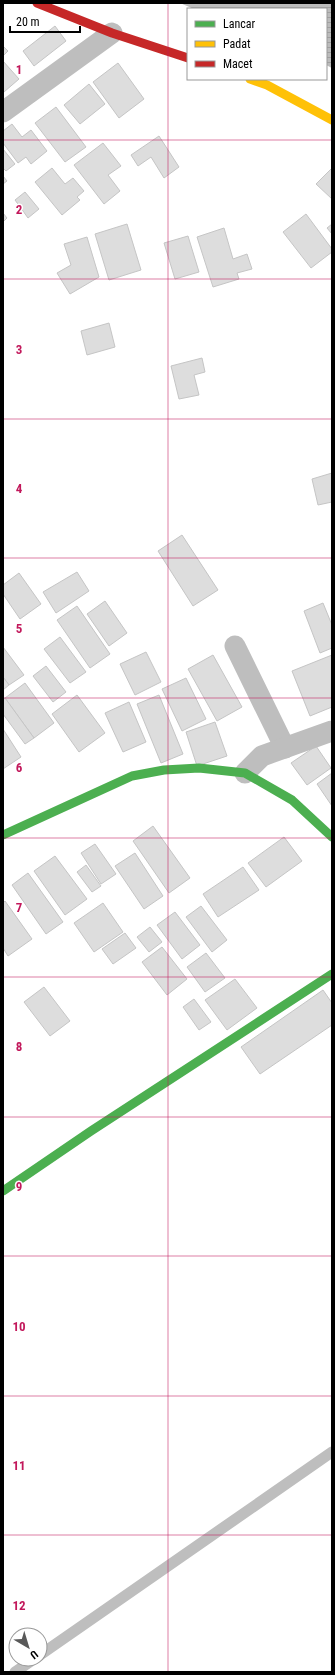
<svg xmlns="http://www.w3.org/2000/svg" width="335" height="1675" viewBox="0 0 335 1675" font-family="'Roboto Condensed',sans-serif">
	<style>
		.water { fill: url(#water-rules) }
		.building { fill: #ddd; stroke: #c5c5c5 }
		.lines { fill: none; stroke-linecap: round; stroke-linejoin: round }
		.lane { stroke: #bebebe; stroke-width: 11 }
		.street { stroke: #bebebe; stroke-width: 21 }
		.fast { stroke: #4caf50; stroke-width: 9 }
		.slow { stroke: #ffc107; stroke-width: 9 }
		.jam { stroke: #c62828; stroke-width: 9 }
		.grid { fill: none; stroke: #c2185b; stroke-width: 1; stroke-opacity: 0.55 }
		.grid-label { font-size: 13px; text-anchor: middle; font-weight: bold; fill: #c2185b; stroke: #fff; stroke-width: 3; stroke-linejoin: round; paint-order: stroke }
	</style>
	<defs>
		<pattern id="water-rules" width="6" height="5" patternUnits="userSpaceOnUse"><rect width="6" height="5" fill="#bcbcbc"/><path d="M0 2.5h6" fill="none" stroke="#a0a0a0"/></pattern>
	</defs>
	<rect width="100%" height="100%" fill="#fff"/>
	<polygon class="water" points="180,3 332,3 332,68 326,65 326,9 194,9"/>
	<g class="building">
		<polygon points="55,26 66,41 34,66 23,51"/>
		<polygon points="3,46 8,51 3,56"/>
		<polygon points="3,61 19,79 4,92 3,91"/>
		<polygon points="118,63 144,99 119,118 93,82"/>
		<polygon points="89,84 105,104 80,124 64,105"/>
		<polygon points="56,107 86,147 65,162 35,123"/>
		<polygon points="12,124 22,137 31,130 47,151 31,164 26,157 18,163 3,143 3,131"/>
		<polygon points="159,136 179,167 164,178 151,157 138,166 131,155"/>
		<polygon points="103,143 121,166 108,175 120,191 104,204 74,165"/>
		<polygon points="3,149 15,164 6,171 3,168"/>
		<polygon points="52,168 65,184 73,178 84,191 77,197 80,200 62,215 35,182"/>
		<polygon points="331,169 332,170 332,199 316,184"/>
		<polygon points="3,176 7,181 3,184"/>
		<polygon points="25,192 39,209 28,218 15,200"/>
		<polygon points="3,213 7,218 3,222"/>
		<polygon points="306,214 332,249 332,252 311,268 283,232"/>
		<polygon points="127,224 141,270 109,280 95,234"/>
		<polygon points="332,224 332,234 327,228"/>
		<polygon points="224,228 233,259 247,254 252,269 237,273 239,279 213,287 197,237"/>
		<polygon points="188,236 199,272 175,279 164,243"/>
		<polygon points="87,237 99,277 70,294 57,273 71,265 64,244"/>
		<polygon points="109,323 115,347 87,355 81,331"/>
		<polygon points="202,358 205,372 194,375 199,395 179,399 171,366"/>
		<polygon points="332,473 332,502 318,505 312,479"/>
		<polygon points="182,535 218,590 193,606 158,551"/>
		<polygon points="77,572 89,591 56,613 43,592"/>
		<polygon points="19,573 41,604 20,619 3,594 3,585"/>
		<polygon points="105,601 127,633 109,646 87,614"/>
		<polygon points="323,603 332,625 332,648 320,653 304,611"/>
		<polygon points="77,606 110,654 90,668 57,620"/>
		<polygon points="60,637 86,672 70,683 44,649"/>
		<polygon points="3,647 24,675 9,685 3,677"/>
		<polygon points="146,652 161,682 135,695 120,664"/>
		<polygon points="213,655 242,707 217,721 188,669"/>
		<polygon points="332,655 332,707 310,716 292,671"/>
		<polygon points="46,666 66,692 53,702 33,676"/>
		<polygon points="3,677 9,685 3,690"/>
		<polygon points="186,678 206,719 182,731 162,689"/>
		<polygon points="25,683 54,723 34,738 5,698"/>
		<polygon points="77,695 105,733 79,752 52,714"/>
		<polygon points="159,695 183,754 161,763 137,704"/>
		<polygon points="5,698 34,738 25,744 3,714 3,699"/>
		<polygon points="129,702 146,742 123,752 105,713"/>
		<polygon points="215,722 227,756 197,766 186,732"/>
		<polygon points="3,729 21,757 3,769"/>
		<polygon points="316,746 331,768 307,785 291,763"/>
		<polygon points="332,773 332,806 317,784"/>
		<polygon points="153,826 190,878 169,893 133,841"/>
		<polygon points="284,837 302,861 266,887 248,863"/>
		<polygon points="95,844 116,874 101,884 81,853"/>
		<polygon points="135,853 163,896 144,909 115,866"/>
		<polygon points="55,856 87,899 65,915 34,871"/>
		<polygon points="86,865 101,886 92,892 77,872"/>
		<polygon points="243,867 259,890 218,917 203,894"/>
		<polygon points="28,873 63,922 46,934 12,885"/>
		<polygon points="5,901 32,939 8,956 3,948 3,903"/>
		<polygon points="103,903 123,932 94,952 74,923"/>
		<polygon points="201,906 227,940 212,952 186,917"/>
		<polygon points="175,912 200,945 182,959 157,925"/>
		<polygon points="150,927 162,942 149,952 137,937"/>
		<polygon points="125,933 136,948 113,964 102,949"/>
		<polygon points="162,947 187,979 167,995 142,962"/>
		<polygon points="206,953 225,978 205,992 187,967"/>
		<polygon points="235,979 257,1008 227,1030 205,1000"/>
		<polygon points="44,987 70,1021 50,1036 24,1002"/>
		<polygon points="323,990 332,1003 332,1025 260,1074 241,1047"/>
		<polygon points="194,999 211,1022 199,1030 183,1007"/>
	</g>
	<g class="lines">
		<g class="lane">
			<polyline points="40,1655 332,1452"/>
			<polyline points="15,1672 34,1659"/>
		</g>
		<g class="street">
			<polyline points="3,112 112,33"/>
			<polyline points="235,646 285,748"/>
			<polyline points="245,773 262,756 332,731"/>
		</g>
		<g class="fast">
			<polyline points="3,835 132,776 164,770 199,768 245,773 292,800 332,837"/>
			<polyline points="3,1191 91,1131 332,974"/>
		</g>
		<polyline class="slow" points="250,79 267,85 332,120"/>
		<polyline class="jam" points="37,3 112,33 188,58"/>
	</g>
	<path class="grid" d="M168,3V1672M3,140H332M3,279H332M3,419H332M3,558H332M3,698H332M3,838H332M3,977H332M3,1117H332M3,1256H332M3,1396H332M3,1535H332"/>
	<g class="grid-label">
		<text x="19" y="74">1</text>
		<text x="19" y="214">2</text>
		<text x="19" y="354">3</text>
		<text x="19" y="493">4</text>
		<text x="19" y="633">5</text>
		<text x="19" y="772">6</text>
		<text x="19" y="912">7</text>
		<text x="19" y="1051">8</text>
		<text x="19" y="1191">9</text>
		<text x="19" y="1331">10</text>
		<text x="19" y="1470">11</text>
		<text x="19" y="1610">12</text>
	</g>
	<rect width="335" height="1675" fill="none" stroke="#000000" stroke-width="8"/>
	<rect x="187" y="8" width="140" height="72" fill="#ffffff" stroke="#999999"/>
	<rect x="195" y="21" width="20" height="6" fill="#4caf50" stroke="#999999"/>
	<text x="223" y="28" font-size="12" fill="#000000">Lancar</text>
	<rect x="195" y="41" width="20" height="6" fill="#ffc107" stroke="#999999"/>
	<text x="223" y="48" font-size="12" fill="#000000">Padat</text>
	<rect x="195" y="61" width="20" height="6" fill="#c62828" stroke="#999999"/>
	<text x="223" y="68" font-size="12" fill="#000000">Macet</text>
	<g transform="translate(28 1647) rotate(142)"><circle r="19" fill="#ffffff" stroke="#999999"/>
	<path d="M0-3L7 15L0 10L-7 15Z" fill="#595959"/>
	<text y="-6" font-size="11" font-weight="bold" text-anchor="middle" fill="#000000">U</text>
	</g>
	<path d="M10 26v6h70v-6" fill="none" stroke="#000000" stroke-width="2"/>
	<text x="16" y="26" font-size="12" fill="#000000" stroke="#ffffff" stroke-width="3" paint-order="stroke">20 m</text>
</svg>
